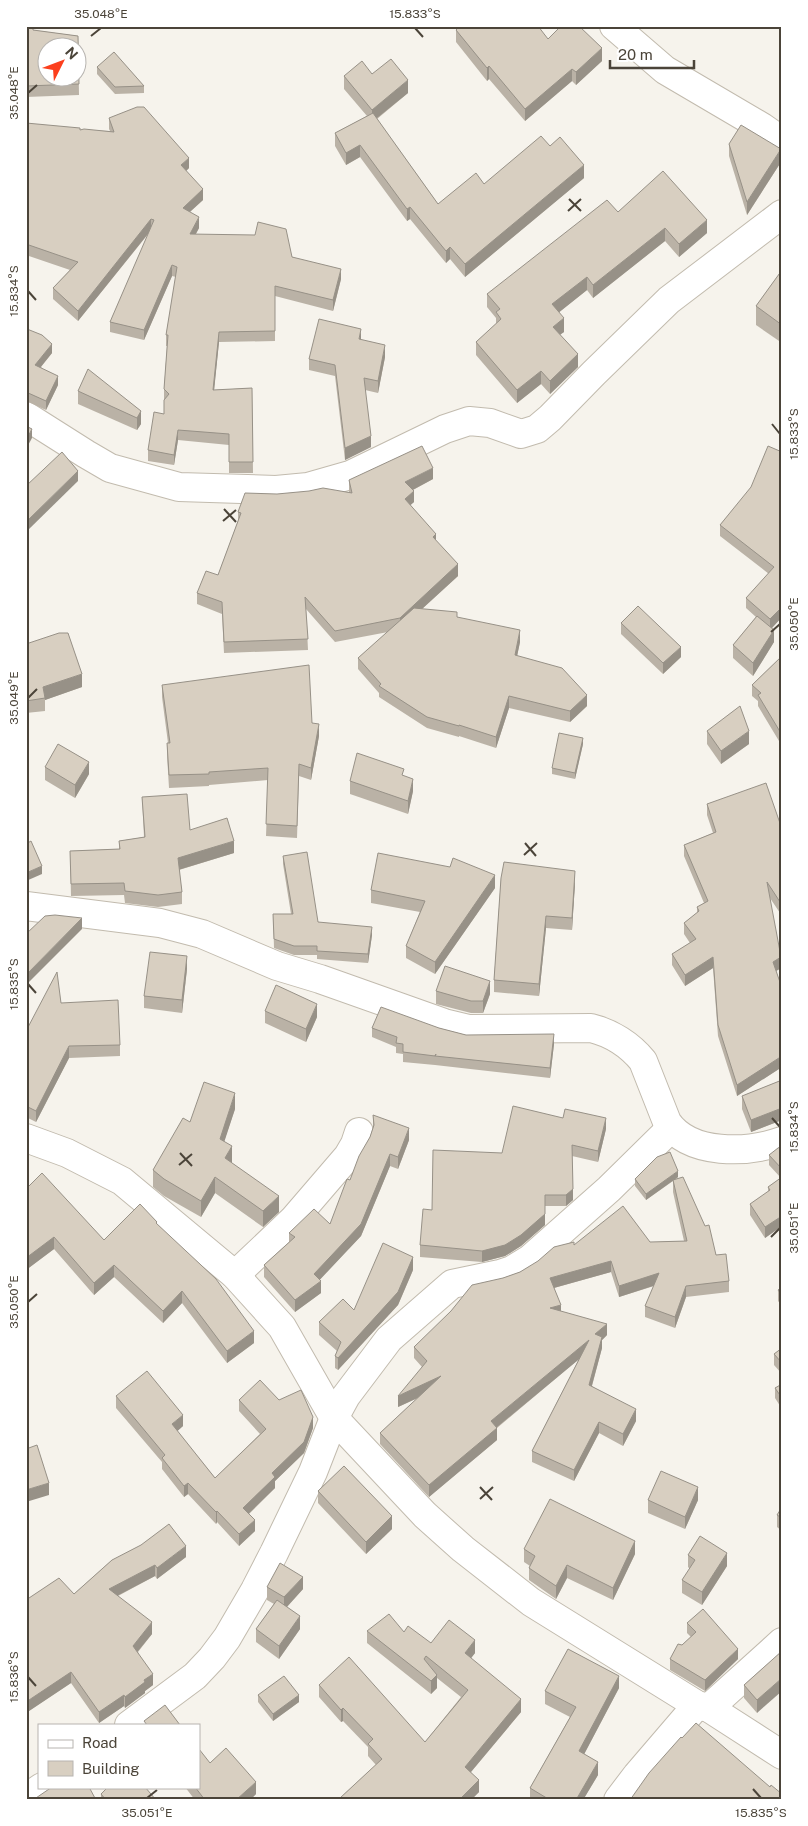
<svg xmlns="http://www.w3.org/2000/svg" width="808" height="1826" viewBox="0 0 808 1826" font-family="'Public Sans',sans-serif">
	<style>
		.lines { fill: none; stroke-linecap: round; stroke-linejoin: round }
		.minor-casing { stroke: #c2bbae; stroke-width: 30 }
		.minor { stroke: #fff; stroke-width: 28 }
		.wall { fill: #bab2a6 }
		.shaded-wall { fill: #979187 }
		.building { fill: #d8cfc1; stroke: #979187; fill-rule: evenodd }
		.ticks { fill: none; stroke: #4b4439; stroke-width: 2 }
		.neatline { fill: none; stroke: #4b4439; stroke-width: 2 }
		.ticks-label { font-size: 12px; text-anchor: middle; fill: #4b4439 }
	</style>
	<rect width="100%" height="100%" fill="#f6f3ec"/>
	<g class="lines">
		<g class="minor-casing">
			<g id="minor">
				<polyline points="614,26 665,70 762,127 782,141"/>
				<polyline points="26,416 86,454 110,468 179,487 276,490 308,487 350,475 445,429 469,421 490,423 521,434 537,429 550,418 594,373 669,300 782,214"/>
				<path d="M26,906L160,923L202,934L277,966L320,979L444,1023L469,1029L591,1028C611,1033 630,1045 643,1061L667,1122C690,1156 748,1153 782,1141"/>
				<polyline points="26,1138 67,1153 122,1181 235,1275 282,1327 334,1418 425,1515 463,1549 531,1602 697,1705 709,1708 782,1755"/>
				<polyline points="235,1275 293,1220 348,1156 355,1144 359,1132"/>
				<polyline points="709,1708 782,1642"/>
				<polyline points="129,1725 195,1676 212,1658 227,1638 255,1590 274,1553 313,1472 334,1418 346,1396 389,1339 452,1284 500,1274 512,1270 530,1259 609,1189 671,1128"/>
				<polyline points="26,1798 42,1787"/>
				<polyline points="618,1800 637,1775 697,1705"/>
			</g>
		</g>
		<use href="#minor" class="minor"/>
	</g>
	<g class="wall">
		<polygon points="26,26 33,30 78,36 79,95 26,97"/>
		<polygon points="456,30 548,39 602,61 576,85 572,81 525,121 489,79 487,81 456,42"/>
		<polygon points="97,67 144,86 144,93 115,94 97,74"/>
		<polygon points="344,76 408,93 377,119 438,204 484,184 550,146 584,178 465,277 450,259 446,263 410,219 407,221 360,157 346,165 335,146 335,133 367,116 344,89"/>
		<polygon points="109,118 189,168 186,171 203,200 190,212 199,228 196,234 292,257 341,279 333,311 275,296 275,341 219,342 214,390 252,388 253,473 229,473 229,445 178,440 174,465 148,461 148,450 164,414 164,389 167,346 166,346 166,335 176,277 172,276 144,340 110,332 110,322 149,233 78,321 53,299 53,288 70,270 26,255 26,123 80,130 110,131 109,129"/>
		<polygon points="729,144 781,162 747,215 729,156"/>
		<polygon points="618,212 707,233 679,257 665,241 593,298 587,290 559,312 564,332 560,334 578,367 550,394 541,384 517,403 476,355 476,342 496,324 496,318 487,307 487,294"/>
		<polygon points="782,270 782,343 756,325 756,306"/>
		<polygon points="26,330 52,353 41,367 58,385 46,410 26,401"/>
		<polygon points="361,340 385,357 378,393 365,390 371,447 345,460 335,376 309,370 309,359"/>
		<polygon points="78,391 141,411 141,424 137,430 78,404"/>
		<polygon points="782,452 782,617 772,628 774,642 753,676 733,658 733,645 756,617 746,608 746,598 769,574 720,536 720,525"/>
		<polygon points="433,479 413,490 414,502 410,505 436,541 458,576 422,609 457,617 520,642 517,656 587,706 570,722 509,708 496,748 459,736 459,737 427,728 379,697 379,693 358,669 358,658 388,632 335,642 306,609 308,650 224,653 222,614 197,604 197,593 218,575 238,521 238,512 277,494 349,492 349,480"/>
		<polygon points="621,623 681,657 663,674 621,634"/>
		<polygon points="26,644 82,687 45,700 45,711 26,713"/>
		<polygon points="782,656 782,746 758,706 758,701 752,696 752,685"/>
		<polygon points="162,685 312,723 319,736 311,780 299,776 297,838 266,836 268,780 209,785 209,786 169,788 167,755 167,743 168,743 162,697"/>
		<polygon points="707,731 749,744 721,764 707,744"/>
		<polygon points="583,744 575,779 552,774 552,768"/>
		<polygon points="45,767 89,774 75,798 45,780"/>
		<polygon points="350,781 413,791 408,814 350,794"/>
		<polygon points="142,797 190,830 234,853 179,870 182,892 182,904 158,907 125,903 124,895 71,896 70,851 119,849 119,841 144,837"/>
		<polygon points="707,804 782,829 782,916 770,898 781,968 776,971 782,988 782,1067 737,1096 718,1036 713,968 685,986 672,965 672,954 690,943 684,934 684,923 697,913 697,907 704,903 684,856 684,845 713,833 707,815"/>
		<polygon points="283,856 318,922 372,935 368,963 317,959 317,955 294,955 274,948 273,914 291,914 283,864"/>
		<polygon points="450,867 495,888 435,974 406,958 406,946 420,912 371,903 371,890"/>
		<polygon points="501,878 575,883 572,930 546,928 539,996 494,992 494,980"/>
		<polygon points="187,969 182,1013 144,1008 144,996"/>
		<polygon points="436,991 490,994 483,1013 471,1013 436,1004"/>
		<polygon points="61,1003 120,1045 120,1056 69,1058 36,1122 26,1117 26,1031"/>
		<polygon points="265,1011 317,1017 306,1042 265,1023"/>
		<polygon points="372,1028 439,1028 466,1035 554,1044 550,1078 435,1065 435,1064 435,1065 403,1062 403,1054 396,1053 396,1047 372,1037"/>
		<polygon points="782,1080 782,1120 751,1132 742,1109 742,1096"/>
		<polygon points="235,1109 224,1141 232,1162 232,1163 279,1212 263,1227 215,1193 201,1217 164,1196 153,1187 153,1170 190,1122"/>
		<polygon points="373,1115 409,1140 398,1169 390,1166 361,1236 320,1279 321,1293 295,1312 264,1277 264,1265 289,1242 289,1233 330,1224 370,1137 373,1127"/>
		<polygon points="606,1129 598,1162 572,1156 573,1200 566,1206 545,1206 545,1225 521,1246 505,1256 482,1262 420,1257 420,1245 432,1210"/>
		<polygon points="782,1146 782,1226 765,1238 750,1215 750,1204 768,1192 768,1187 781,1178 769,1165 769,1155"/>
		<polygon points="678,1177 675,1180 716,1255 729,1281 729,1292 686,1297 675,1328 645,1317 645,1306 654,1286 619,1297 611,1272 554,1288 561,1311 607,1335 602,1340 602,1348 592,1386 636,1421 623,1446 599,1433 574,1481 532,1462 532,1451 579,1359 497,1428 497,1440 429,1497 380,1444 380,1433 418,1398 398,1407 422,1367 414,1358 414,1347 503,1278 520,1272 574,1245 684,1241 673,1192 673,1181 646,1200 635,1186 635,1179"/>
		<polygon points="26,1189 104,1240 157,1224 254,1343 227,1363 182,1303 163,1323 114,1277 94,1295 54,1249 26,1270"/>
		<polygon points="413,1270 398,1305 338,1370 335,1368 335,1356 337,1351 319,1335 319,1322 354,1310"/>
		<polygon points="782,1287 782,1306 778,1301 778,1290"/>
		<polygon points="782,1348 782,1374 774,1365 774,1354"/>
		<polygon points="782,1384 782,1409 775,1398 775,1388"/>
		<polygon points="116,1396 183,1426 177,1431 215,1478 260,1434 239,1411 239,1400 279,1400 313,1428 304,1453 275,1481 275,1488 249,1514 255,1531 239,1546 217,1522 216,1524 188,1494 184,1497 162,1469 162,1462 116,1408"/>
		<polygon points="318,1491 392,1529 366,1554 318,1503"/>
		<polygon points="648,1500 698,1500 685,1529 648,1513"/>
		<polygon points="782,1507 782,1531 777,1527 777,1515"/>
		<polygon points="524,1549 635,1554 613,1600 567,1578 556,1599 529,1580 529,1568 530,1566 524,1562"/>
		<polygon points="688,1555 727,1566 702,1605 682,1593 682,1580 690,1569 688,1567"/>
		<polygon points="186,1557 157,1579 155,1576 118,1596 152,1634 138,1652 153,1685 145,1691 145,1693 125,1708 124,1706 99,1723 71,1683 26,1713 74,1594 112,1560"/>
		<polygon points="267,1587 303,1589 287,1607 300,1629 279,1659 256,1642 256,1629 274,1604 267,1600"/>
		<polygon points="687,1623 738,1659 705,1691 670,1670 670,1659 682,1645 691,1637 687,1633"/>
		<polygon points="367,1631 404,1632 431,1643 475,1653 471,1658 521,1712 471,1772 479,1792 471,1800 340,1800 340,1798 376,1765 368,1756 368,1747 343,1721 341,1722 319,1697 319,1685 425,1742 461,1697 437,1678 437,1688 431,1694 367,1643"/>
		<polygon points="782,1651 757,1713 744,1698 744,1685"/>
		<polygon points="619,1688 584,1754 598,1775 583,1800 530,1800 530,1788 570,1717 545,1704 545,1691"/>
		<polygon points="258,1695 299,1702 273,1721 258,1702"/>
		<polygon points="210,1763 256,1794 250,1800 195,1800 185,1787 199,1787"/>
		<polygon points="101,1794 156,1800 101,1800"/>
	</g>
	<g class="shaded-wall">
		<polygon points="602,48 602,61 576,85 576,72"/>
		<polygon points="489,66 489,79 487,81 487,68"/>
		<polygon points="572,69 572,81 525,121 525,109"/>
		<polygon points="408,80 408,93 372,122 372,110"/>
		<polygon points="360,145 360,157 346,165 346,153"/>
		<polygon points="781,149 781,162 747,215 747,202"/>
		<polygon points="189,158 189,168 181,176 181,165"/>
		<polygon points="584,165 584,178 465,277 465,264"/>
		<polygon points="203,189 203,200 183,218 183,208"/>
		<polygon points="410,207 410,219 407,221 407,209"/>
		<polygon points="199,217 199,228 190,244 190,234"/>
		<polygon points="151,219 151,230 78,321 78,311"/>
		<polygon points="707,220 707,233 679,257 679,244"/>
		<polygon points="665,228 665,241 593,298 593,285"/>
		<polygon points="450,247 450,259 446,263 446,251"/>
		<polygon points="172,265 172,276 144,340 144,330"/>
		<polygon points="341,269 341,279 333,311 333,300"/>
		<polygon points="587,277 587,290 552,318 552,304"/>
		<polygon points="564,318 564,332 553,340 553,327"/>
		<polygon points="361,329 361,341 359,339"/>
		<polygon points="219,332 219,342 213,401 213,390"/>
		<polygon points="52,344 52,353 35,374 35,365"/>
		<polygon points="385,345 385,357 378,393 378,381"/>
		<polygon points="578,354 578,367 550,394 550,381"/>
		<polygon points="541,371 541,384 517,403 517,390"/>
		<polygon points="58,376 58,385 46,410 46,401"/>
		<polygon points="141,411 141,424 137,430 137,418"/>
		<polygon points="32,429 32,438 26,449 26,440"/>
		<polygon points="178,430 178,440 174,465 174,455"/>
		<polygon points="371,436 371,447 345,460 345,448"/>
		<polygon points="433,468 433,479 405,494 405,482"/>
		<polygon points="78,471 78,481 26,532 26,522"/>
		<polygon points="414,491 414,502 405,510 405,499"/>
		<polygon points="436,534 436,545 433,537"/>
		<polygon points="458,564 458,576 400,629 400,618"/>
		<polygon points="782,607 782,617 770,630 770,619"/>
		<polygon points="520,630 520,642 515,666 515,655"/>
		<polygon points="774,630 774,642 753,676 753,663"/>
		<polygon points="681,647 681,657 663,674 663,663"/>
		<polygon points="82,674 82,687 45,700 43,687"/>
		<polygon points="587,695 587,706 570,722 570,711"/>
		<polygon points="509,696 509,708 496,748 496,737"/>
		<polygon points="319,724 319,736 311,780 311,768"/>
		<polygon points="749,731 749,744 721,764 721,751"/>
		<polygon points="583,738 583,744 575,779 575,773"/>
		<polygon points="89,762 89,774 75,798 75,785"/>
		<polygon points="413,779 413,791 408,814 408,801"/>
		<polygon points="234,841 234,853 178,870 178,858"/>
		<polygon points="42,866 42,874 26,881 26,873"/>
		<polygon points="575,871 575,883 572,930 572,918"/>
		<polygon points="495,875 495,888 435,974 435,962"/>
		<polygon points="546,916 546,928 539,996 539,984"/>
		<polygon points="82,918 82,929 26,985 26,975"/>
		<polygon points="372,927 372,935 368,963 368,954"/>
		<polygon points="187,956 187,969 182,1013 182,1000"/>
		<polygon points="713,957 713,968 685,986 685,975"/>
		<polygon points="781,957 781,968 773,973 773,962"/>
		<polygon points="490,981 490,994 483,1013 483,1001"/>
		<polygon points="317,1004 317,1017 306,1042 306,1029"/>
		<polygon points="554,1034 554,1044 550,1078 550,1068"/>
		<polygon points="69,1046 69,1058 36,1122 36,1111"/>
		<polygon points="782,1056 782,1067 737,1096 737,1085"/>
		<polygon points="235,1093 235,1109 220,1155 220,1139"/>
		<polygon points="782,1108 782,1120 751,1132 751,1120"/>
		<polygon points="606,1118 606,1129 598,1162 598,1151"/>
		<polygon points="409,1128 409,1140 398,1169 398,1157"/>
		<polygon points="232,1146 232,1162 225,1175 225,1158"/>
		<polygon points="390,1154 390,1166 361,1236 314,1286 314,1274"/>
		<polygon points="678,1171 678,1177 646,1200 646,1194"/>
		<polygon points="215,1177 215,1193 201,1217 201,1201"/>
		<polygon points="573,1189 573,1200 566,1206 566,1195"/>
		<polygon points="279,1196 279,1212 263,1227 263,1211"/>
		<polygon points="545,1214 545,1225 521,1246 505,1256 482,1262 482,1251"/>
		<polygon points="782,1216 782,1226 765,1238 765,1227"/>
		<polygon points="54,1237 54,1249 26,1270 26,1258"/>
		<polygon points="413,1257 413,1270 398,1305 338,1370 338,1358"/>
		<polygon points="611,1261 611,1272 550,1289 550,1278"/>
		<polygon points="114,1265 114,1277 94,1295 94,1283"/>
		<polygon points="659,1273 659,1284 619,1297 619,1286"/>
		<polygon points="321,1281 321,1293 295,1312 295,1300"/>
		<polygon points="686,1286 686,1297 675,1328 675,1317"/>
		<polygon points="182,1291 182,1303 163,1323 163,1311"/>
		<polygon points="561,1305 561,1316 550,1308"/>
		<polygon points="607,1324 607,1335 602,1340 602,1348 589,1396 589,1385 595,1334"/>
		<polygon points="254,1331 254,1343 227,1363 227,1351"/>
		<polygon points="589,1340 589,1351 491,1432 491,1421"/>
		<polygon points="441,1376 441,1387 398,1407 398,1396"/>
		<polygon points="636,1409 636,1421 623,1446 623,1434"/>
		<polygon points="183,1415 183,1426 172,1436 172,1424"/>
		<polygon points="313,1417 313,1428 304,1453 275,1481 275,1488 243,1519 243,1508 272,1473"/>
		<polygon points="599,1422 599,1433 574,1481 574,1470"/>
		<polygon points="497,1428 497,1440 429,1497 429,1485"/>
		<polygon points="49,1483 49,1495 26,1502 26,1490"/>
		<polygon points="188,1483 188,1494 184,1497 184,1486"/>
		<polygon points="698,1487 698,1500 685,1529 685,1517"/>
		<polygon points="217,1511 217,1522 216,1524 216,1512"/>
		<polygon points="392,1516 392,1529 366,1554 366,1542"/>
		<polygon points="255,1520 255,1531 239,1546 239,1534"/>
		<polygon points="635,1541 635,1554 613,1600 613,1588"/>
		<polygon points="186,1546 186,1557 157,1579 157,1568"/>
		<polygon points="727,1553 727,1566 702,1605 702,1592"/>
		<polygon points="155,1565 155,1576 109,1600 109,1589"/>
		<polygon points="567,1565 567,1578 556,1599 556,1586"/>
		<polygon points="303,1577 303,1589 284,1610 284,1597"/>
		<polygon points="300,1616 300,1629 279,1659 279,1646"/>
		<polygon points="152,1622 152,1634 133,1657 133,1646"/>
		<polygon points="475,1640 475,1653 465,1666 465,1653"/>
		<polygon points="738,1649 738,1659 705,1691 705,1680"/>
		<polygon points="71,1672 71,1683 26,1713 26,1702"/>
		<polygon points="153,1674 153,1685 145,1691 145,1693 125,1708 125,1697 144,1680"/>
		<polygon points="437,1675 437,1688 431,1694 431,1681"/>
		<polygon points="619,1676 619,1688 579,1764 579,1751"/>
		<polygon points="782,1678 782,1691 757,1713 757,1700"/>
		<polygon points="124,1695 124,1706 99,1723 99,1712"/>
		<polygon points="299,1695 299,1702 273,1721 273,1714"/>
		<polygon points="521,1699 521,1712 465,1779 465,1767"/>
		<polygon points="343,1708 343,1721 341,1722 341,1710"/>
		<polygon points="598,1762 598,1775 583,1800 576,1800"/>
		<polygon points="479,1780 479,1792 471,1800 459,1800"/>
		<polygon points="256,1782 256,1794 250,1800 236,1800"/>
	</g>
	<g class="building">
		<path d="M26,26H33V30L78,36L79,84L26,86ZM48,48H78V78H48Z"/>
		<polygon points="460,26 538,26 548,39 561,26 579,26 602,48 576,72 572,69 525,109 489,66 487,68 456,30"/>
		<polygon points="114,52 144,86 115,87 97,67"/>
		<polygon points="391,59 408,80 372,110 344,76 362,61 372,74"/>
		<polygon points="137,107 144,107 189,158 181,165 203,189 183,208 199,217 190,234 255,235 258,222 286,229 292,257 341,269 333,300 275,286 275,331 219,332 213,390 252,388 253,462 229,462 229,434 178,430 174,455 148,450 154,412 164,414 164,400 169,394 164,389 168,335 166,335 177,267 172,265 144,330 110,322 154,220 151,219 78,311 53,288 78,262 26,244 26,123 80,128 80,130 84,129 114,132 109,118"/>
		<polygon points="373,113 438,204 476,173 484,184 541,136 550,146 560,137 584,165 465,264 450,247 446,251 410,207 407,209 360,145 346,153 335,133"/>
		<polygon points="741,125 781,149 747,202 729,144"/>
		<polygon points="663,171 707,220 679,244 665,228 593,285 587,277 552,304 564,318 553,327 578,354 550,381 541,371 517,390 476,342 501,319 496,312 500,309 487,294 607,200 618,212"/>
		<polygon points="782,270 782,325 756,306"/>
		<polygon points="319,319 361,329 359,339 385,345 378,381 364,378 371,436 345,448 335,365 309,359"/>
		<polygon points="27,329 42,335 52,344 35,365 58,376 46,401 26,392 26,330"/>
		<polygon points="88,369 141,411 137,418 78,391"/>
		<polygon points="26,426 32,429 26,440"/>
		<polygon points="422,446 433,468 405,482 414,491 405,499 436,534 433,537 458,564 400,618 335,631 305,597 308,639 224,642 222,602 197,593 206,571 218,575 241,513 238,512 245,493 277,494 309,491 323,488 352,493 349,480"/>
		<polygon points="768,446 782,452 782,607 770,619 746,598 774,567 720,525 751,487"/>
		<polygon points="62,452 78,471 26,522 26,486"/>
		<polygon points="638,606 681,647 663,663 621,623"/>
		<polygon points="414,608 457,612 457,617 520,630 515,655 562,668 587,695 570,711 509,696 496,737 459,725 459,726 427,717 379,686 381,684 358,658"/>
		<polygon points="757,616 774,630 753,663 733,645"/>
		<polygon points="59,633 68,633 82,674 43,687 45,698 26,701 26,644"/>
		<polygon points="782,656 782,735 758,695 761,693 752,685"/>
		<polygon points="309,665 312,723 319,724 311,768 299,764 297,826 266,824 268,768 209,772 209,774 169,775 167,743 170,743 162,685"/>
		<polygon points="740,706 749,731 721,751 707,731"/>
		<polygon points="559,733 583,738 575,773 552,768"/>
		<polygon points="58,744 89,762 75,785 45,767"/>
		<polygon points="357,753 404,769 402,775 413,779 408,801 350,781"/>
		<polygon points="766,783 782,829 782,905 767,882 781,957 773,962 782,988 782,1056 737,1085 718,1025 713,957 685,975 672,954 696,939 684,923 699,911 697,907 708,901 684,845 716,832 707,804"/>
		<polygon points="187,794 190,830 227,818 234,841 178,858 182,892 158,895 125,891 124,883 71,884 70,851 120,849 119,841 145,837 142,797"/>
		<polygon points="31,841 42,866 26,873 26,844"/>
		<polygon points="307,852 318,922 372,927 368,954 317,951 317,946 294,946 274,939 273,914 293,914 283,856"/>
		<polygon points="378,853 450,867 453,858 495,875 435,962 406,946 425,901 371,890"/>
		<polygon points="504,862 575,871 572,918 546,916 539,984 494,980 501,878"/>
		<polygon points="55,915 82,918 26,975 26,934 45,916"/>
		<polygon points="150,952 187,956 182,1000 144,996"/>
		<polygon points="445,966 490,981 483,1001 471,1001 436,991"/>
		<polygon points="57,972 61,1003 118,1000 120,1045 69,1046 36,1111 26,1106 26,1031"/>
		<polygon points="276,985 317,1004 306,1029 265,1011"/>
		<polygon points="381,1007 439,1028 466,1035 554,1034 550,1068 435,1056 436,1054 435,1056 403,1052 403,1044 396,1043 397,1037 372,1028"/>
		<polygon points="782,1080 782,1108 751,1120 742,1096"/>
		<polygon points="204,1082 235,1093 220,1139 232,1146 225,1158 279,1196 263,1211 215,1177 201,1201 164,1179 153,1170 183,1118 190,1122"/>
		<polygon points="513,1106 563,1118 565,1109 606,1118 598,1151 572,1145 573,1189 566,1195 545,1195 545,1214 521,1235 505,1245 482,1251 420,1245 423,1209 432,1210 433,1150 502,1153"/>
		<polygon points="373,1115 409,1128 398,1157 390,1154 361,1224 314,1274 321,1281 295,1300 264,1265 295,1237 289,1233 314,1209 330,1224 347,1179 350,1180 359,1156 370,1137 374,1125"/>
		<polygon points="782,1146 782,1169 769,1155 778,1148"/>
		<polygon points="670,1152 678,1171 646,1194 635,1179 657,1157"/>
		<polygon points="42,1173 104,1240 140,1204 157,1222 156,1223 216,1279 254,1331 227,1351 182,1291 163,1311 114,1265 94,1283 54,1237 26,1258 26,1189"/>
		<polygon points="683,1177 705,1226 709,1225 716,1255 726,1254 729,1281 686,1286 675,1317 645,1306 659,1273 619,1286 611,1261 550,1278 561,1305 550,1308 607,1324 595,1334 602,1337 589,1385 636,1409 623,1434 599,1422 574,1470 532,1451 589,1340 491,1421 497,1428 429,1485 380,1433 441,1376 398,1396 427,1361 414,1347 451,1311 472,1285 503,1278 520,1272 538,1261 554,1247 574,1242 574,1245 623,1206 650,1242 687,1241 673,1180"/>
		<polygon points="782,1177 782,1216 765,1227 750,1204 770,1190 768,1187"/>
		<polygon points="383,1243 413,1257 398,1292 338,1358 335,1356 341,1342 319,1322 343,1299 354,1310"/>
		<polygon points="782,1287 782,1295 778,1290"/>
		<polygon points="782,1348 782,1363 774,1354"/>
		<polygon points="147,1371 183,1415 172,1424 215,1478 266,1429 239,1400 260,1380 279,1400 301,1390 313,1417 304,1442 272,1473 275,1477 243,1508 255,1520 239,1534 217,1511 216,1512 188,1483 184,1486 162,1458 165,1455 116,1396"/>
		<polygon points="782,1384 782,1398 775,1388"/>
		<polygon points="37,1445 49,1483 26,1490 26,1449"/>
		<polygon points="344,1466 392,1516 366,1542 318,1491"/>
		<polygon points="661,1471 698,1487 685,1517 648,1500"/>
		<polygon points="550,1499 635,1541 613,1588 567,1565 556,1586 529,1568 535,1556 524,1549"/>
		<polygon points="782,1507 782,1518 777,1515"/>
		<polygon points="169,1524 186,1546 157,1568 155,1565 109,1589 152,1622 133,1646 153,1674 144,1680 145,1682 125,1697 124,1695 99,1712 71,1672 26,1702 26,1600 59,1578 74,1594 112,1560 141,1545"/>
		<polygon points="700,1536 727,1553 702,1592 682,1580 695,1560 688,1555"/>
		<polygon points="280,1563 303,1577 284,1597 267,1587"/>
		<polygon points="277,1600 300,1616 279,1646 256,1629"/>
		<polygon points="703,1609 738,1649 705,1680 670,1659 678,1644 682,1645 696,1632 687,1623"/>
		<polygon points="389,1614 404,1632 408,1626 431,1643 449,1620 475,1640 465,1653 521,1699 465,1767 479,1780 459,1800 342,1800 340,1798 382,1759 368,1744 373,1739 343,1708 341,1710 319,1685 349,1657 425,1742 468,1690 426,1656 424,1659 437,1675 431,1681 367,1631"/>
		<polygon points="568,1649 619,1676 579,1751 598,1762 576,1800 550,1800 530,1788 576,1707 545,1691"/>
		<polygon points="782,1651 782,1678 757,1700 744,1685"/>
		<polygon points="284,1676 299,1695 273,1714 258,1695"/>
		<polygon points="165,1705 180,1725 147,1725 144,1721"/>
		<polygon points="696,1723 770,1787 771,1785 782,1794 782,1800 630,1800 649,1773 681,1737 682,1738"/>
		<polygon points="226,1748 256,1782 236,1800 205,1800 195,1787 199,1787 199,1749 210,1763"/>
		<polygon points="52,1787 89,1787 96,1800 33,1800"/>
		<polygon points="108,1787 145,1787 156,1800 106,1800 101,1794"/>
	</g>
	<path class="ticks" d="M415,28L423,37M91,36L101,28M28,93L37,85M569,199L581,211M568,211L581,199M28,291L36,300M772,424L780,434M224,509L236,522M223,521L236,510M771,632L780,624M28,698L37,689M525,843L536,856M524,855L537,843M28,984L36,993M772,1118L780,1127M180,1153L192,1166M179,1165L192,1154M771,1237L780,1228M28,1302L37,1294M480,1487L492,1500M480,1499L493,1487M28,1677L36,1686M753,1789L761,1798M147,1798L157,1790"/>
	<rect width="808" height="1826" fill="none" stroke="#ffffff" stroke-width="55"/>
	<rect x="38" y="1724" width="162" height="65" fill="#ffffff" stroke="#b7b4b0"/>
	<rect x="48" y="1740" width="25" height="8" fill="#ffffff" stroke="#b7b4b0"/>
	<text x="82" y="1748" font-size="15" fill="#4b4439">Road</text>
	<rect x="48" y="1761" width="25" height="15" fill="#d8cfc1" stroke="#b7b4b0"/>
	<text x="82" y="1774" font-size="15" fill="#4b4439">Building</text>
	<g transform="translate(62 62) rotate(48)"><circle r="24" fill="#ffffff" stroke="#b7b4b0"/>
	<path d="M0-4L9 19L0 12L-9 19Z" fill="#fc3f1d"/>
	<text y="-8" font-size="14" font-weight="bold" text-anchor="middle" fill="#4b4439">N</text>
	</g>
	<path d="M610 60v8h84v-8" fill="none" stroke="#4b4439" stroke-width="2.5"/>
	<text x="618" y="60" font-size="15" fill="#4b4439" stroke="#ffffff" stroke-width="4" paint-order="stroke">20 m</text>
	<rect x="28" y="28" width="752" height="1770" class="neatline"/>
	<g class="ticks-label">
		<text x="101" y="18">35.048°E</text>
		<text x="415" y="18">15.833°S</text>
		<text transform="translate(14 93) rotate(-90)" y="4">35.048°E</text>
		<text transform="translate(14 291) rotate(-90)" y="4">15.834°S</text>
		<text transform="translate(794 434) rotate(-90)" y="4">15.833°S</text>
		<text transform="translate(794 624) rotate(-90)" y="4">35.050°E</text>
		<text transform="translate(14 698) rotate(-90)" y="4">35.049°E</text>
		<text transform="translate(14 984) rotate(-90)" y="4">15.835°S</text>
		<text transform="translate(794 1127) rotate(-90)" y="4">15.834°S</text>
		<text transform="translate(794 1228) rotate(-90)" y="4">35.051°E</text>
		<text transform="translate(14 1302) rotate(-90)" y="4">35.050°E</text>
		<text transform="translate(14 1677) rotate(-90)" y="4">15.836°S</text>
		<text x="147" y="1817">35.051°E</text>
		<text x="761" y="1817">15.835°S</text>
	</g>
</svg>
